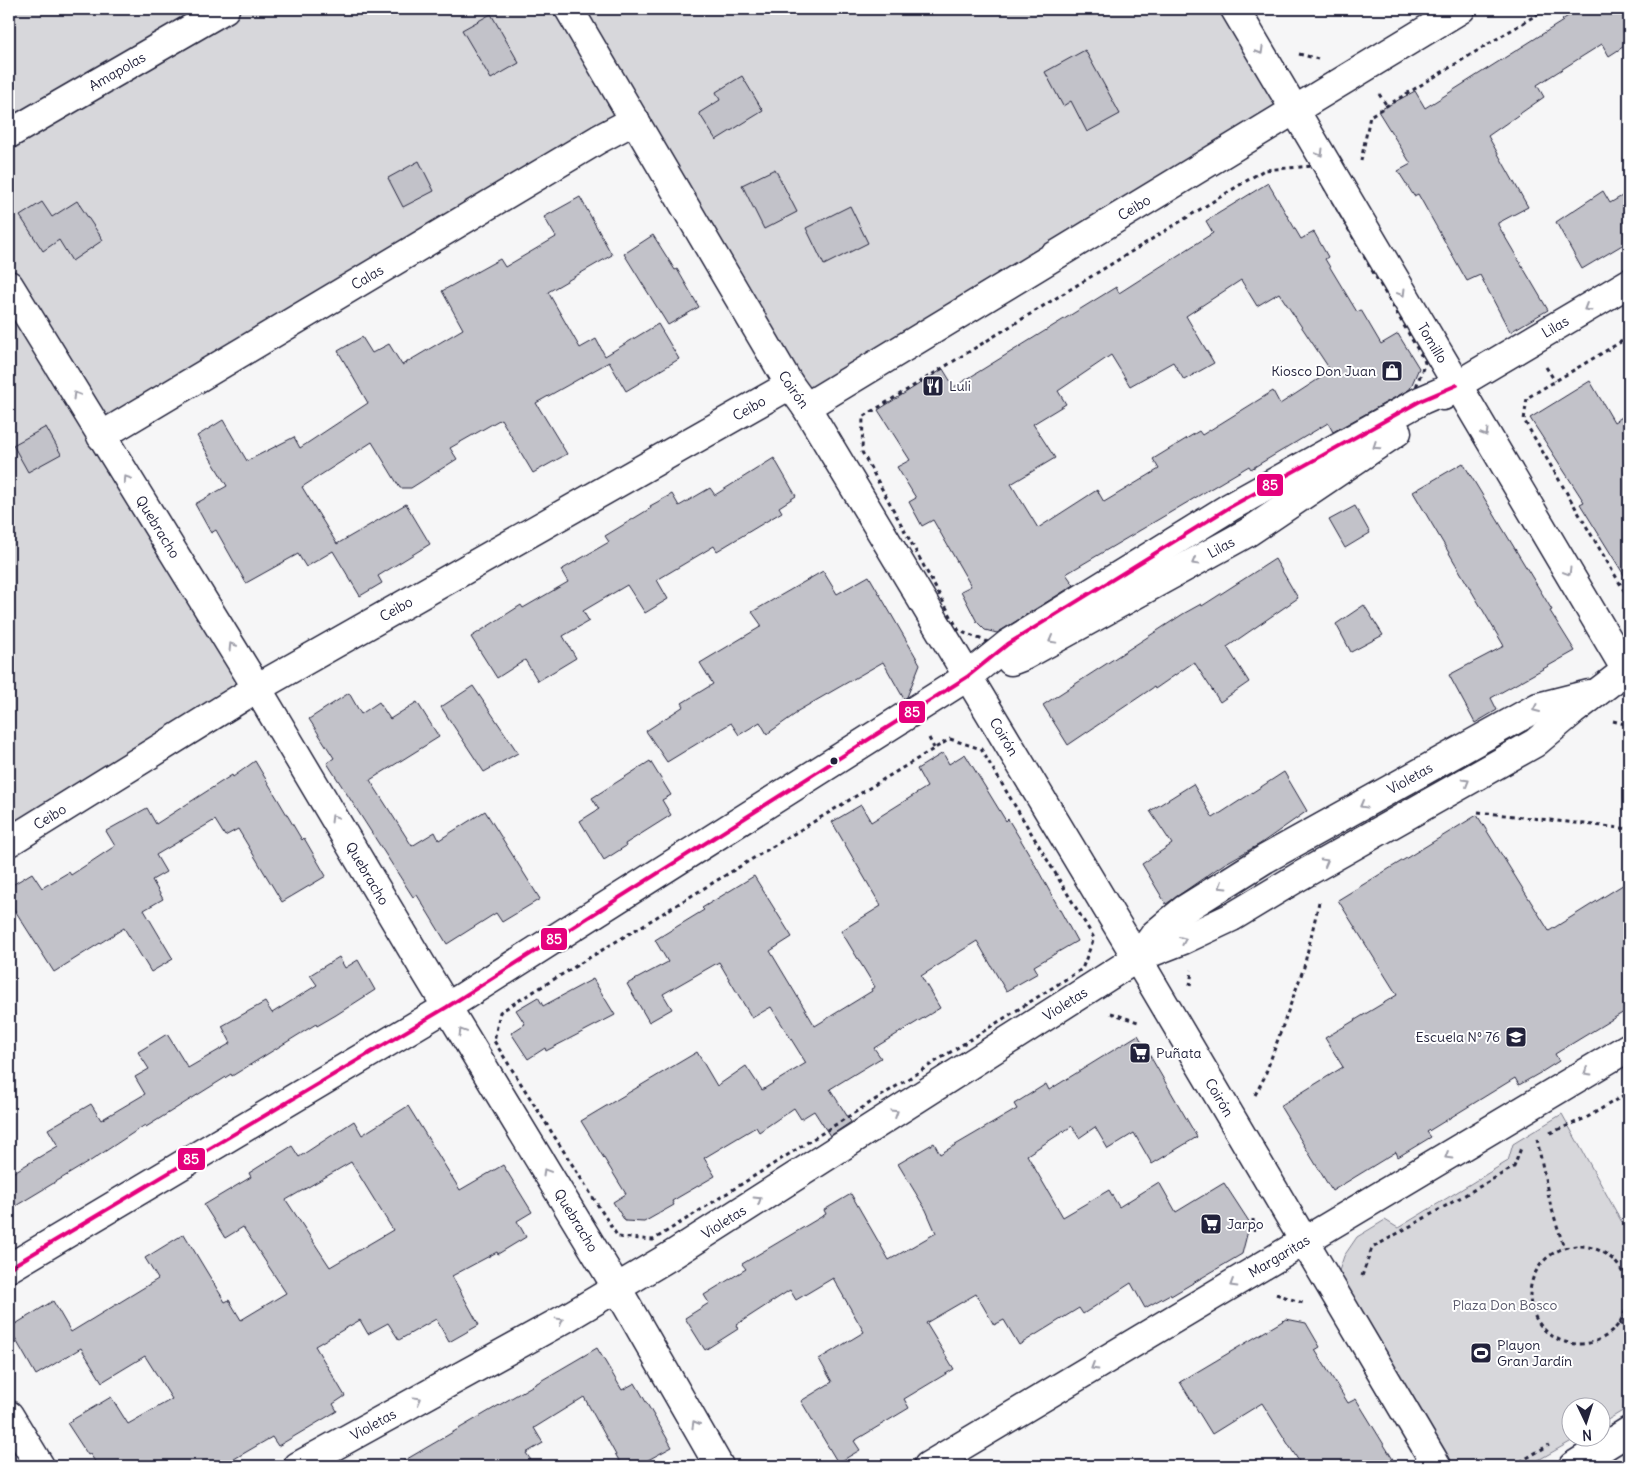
<svg xmlns="http://www.w3.org/2000/svg" width="1638" height="1475" viewBox="0 0 1638 1475" font-family="Delius,sans-serif">
	<style>
		.green { fill: #d7d7db; stroke: #7c7c8b }
		.building { fill: #c2c2c9; stroke: #22223b; fill-rule: evenodd }
		.lines { fill: none; stroke-linecap: round; stroke-linejoin: round }
		.minor-casing { stroke: #22223b; stroke-width: 31 }
		.path { stroke: #22223b; stroke-width: 3; stroke-dasharray: 4 4; stroke-linecap: butt }
		.minor { stroke: #fff; stroke-width: 28 }
		.bus-1-casing { stroke: #fff; stroke-width: 8 }
		.bus-1 { stroke: #e5007d; stroke-width: 4 }
		.oneway { stroke: #9c9ca7 }
		.bus-dot { fill: #22223b; stroke: #fff; stroke-width: 2 }
		.labels { text-anchor: middle; dominant-baseline: central; stroke-width: 4; stroke-linejoin: round; paint-order: stroke }
		.street-label { font-size: 14px; fill: #22223b; stroke: #fff }
		.poi-label { font-size: 14px; fill: #22223b; stroke: #fff; text-anchor: start }
		.park-label { font-size: 14px; fill: #58586b; stroke: #fff }
		.line-badge { stroke: #fff; stroke-width: 2 }
		.badge-label { font-size: 14px; text-anchor: middle; font-weight: bold; fill: #fff }
	</style>
	<rect width="100%" height="100%" fill="#f6f6f7"/>
	<filter id="ink" filterUnits="userSpaceOnUse"><feTurbulence type="fractalNoise" baseFrequency=".02" numOctaves="2"/><feDisplacementMap in="SourceGraphic" scale="10" xChannelSelector="R" yChannelSelector="G"/><feConvolveMatrix kernelMatrix="1 2 1 2 8 2 1 2 1" color-interpolation-filters="sRGB"/></filter>
	<g filter="url(#ink)">
		<g class="green">
			<polygon points="9,9 1235,9 1295,111 806,407 634,120 101,436 257,688 9,842"/>
			<polygon points="1562,1114 1629,1235 1629,1407 1601,1424 1600,1408 1570,1408 1570,1438 1577,1438 1528,1466 1454,1466 1346,1294 1339,1271 1344,1256 1357,1237 1385,1220 1398,1228 1508,1161 1513,1144"/>
		</g>
		<g class="building">
			<polygon points="1579,9 1629,9 1629,43 1609,56 1602,44 1537,85 1544,97 1488,136 1528,207 1498,223 1498,225 1548,310 1510,332 1480,275 1467,281 1418,194 1414,196 1398,171 1411,164 1378,111 1415,91 1425,108 1563,21 1562,20"/>
			<polygon points="491,14 519,63 491,79 462,30"/>
			<polygon points="1085,50 1120,114 1087,132 1071,101 1063,106 1045,72"/>
			<polygon points="742,76 763,111 716,140 699,113 720,100 716,92"/>
			<polygon points="419,161 434,191 403,207 388,178"/>
			<polygon points="775,169 797,212 764,229 742,185"/>
			<path d="M1268,183L1301,239L1314,232L1328,257L1325,259L1357,312L1361,310L1381,344L1398,334L1419,368L1410,389L1333,432L1328,423L1251,469L1249,466L1066,574L1074,585L997,633L985,630L977,622L961,591L971,586L933,520L922,526L909,502L916,498L897,467L910,460L878,410L943,369L954,387L1116,287L1119,293L1213,233L1206,221ZM1241,280L1257,306L1279,293L1331,371L1280,404L1273,391L1202,435L1199,431L1153,459L1159,469L1104,502L1097,490L1038,528L1011,484L1055,458L1033,424L1066,404L1058,391L1111,355L1130,386L1173,362L1184,380L1214,363L1186,316Z"/>
			<polygon points="1603,191 1610,203 1629,192 1629,241 1582,269 1556,222"/>
			<polygon points="580,197 612,255 548,292 580,348 596,339 605,356 658,324 679,359 626,391 609,362 536,403 567,454 533,473 501,419 450,448 457,459 411,488 400,488 372,442 302,487 337,544 406,504 430,544 378,576 382,583 360,596 333,551 306,567 298,554 246,583 216,530 211,533 195,504 227,486 197,436 223,420 247,461 294,437 300,448 368,403 338,351 362,337 372,353 389,344 402,365 463,329 442,291 500,259 505,267 556,237 544,217"/>
			<polygon points="77,201 103,240 72,261 59,240 43,251 20,216 42,202 52,217"/>
			<polygon points="850,206 868,243 824,265 806,228"/>
			<polygon points="653,235 675,270 677,269 699,307 668,325 624,254"/>
			<polygon points="1590,381 1614,422 1629,413 1629,583 1580,504 1584,502 1530,418"/>
			<polygon points="46,427 61,454 28,472 13,445"/>
			<polygon points="774,458 796,496 779,507 782,512 717,551 714,546 657,580 668,599 645,613 627,585 583,611 589,621 563,636 576,658 538,681 525,660 497,678 471,637 521,605 523,608 568,582 561,570 609,542 605,536 651,508 650,506 672,494 679,506 710,488 715,495"/>
			<polygon points="1463,463 1552,610 1550,611 1575,651 1491,698 1497,710 1475,723 1449,675 1504,646 1413,492"/>
			<polygon points="1355,506 1370,533 1345,548 1329,520"/>
			<polygon points="1275,559 1298,598 1227,647 1249,682 1220,702 1194,662 1155,689 1154,687 1068,745 1043,705 1183,614 1201,604 1202,606"/>
			<polygon points="823,571 837,594 869,576 920,664 907,697 904,699 883,662 796,712 797,713 767,734 760,722 739,735 731,723 667,762 646,731 684,706 682,703 713,684 700,663 762,626 752,612"/>
			<polygon points="1364,605 1383,635 1351,652 1336,624"/>
			<polygon points="473,686 518,753 484,772 441,707"/>
			<polygon points="349,693 361,714 379,702 390,719 417,702 439,737 370,780 412,846 435,832 439,840 485,811 540,899 502,922 496,913 447,944 417,895 413,897 327,763 334,758 309,719"/>
			<polygon points="943,753 949,764 965,754 1006,821 1008,819 1028,852 1077,941 1034,966 1038,973 1006,991 977,941 921,976 940,1008 874,1048 881,1058 830,1089 851,1122 830,1136 814,1111 801,1119 794,1108 759,1132 756,1127 704,1158 715,1176 672,1201 674,1205 644,1222 625,1221 613,1202 626,1194 581,1121 697,1052 717,1086 746,1066 762,1090 806,1063 771,1007 752,1018 719,962 663,994 672,1009 649,1022 627,984 668,962 655,940 704,910 702,908 754,876 792,937 770,951 815,1026 872,991 871,989 875,987 841,931 881,906 832,822 861,805 871,822 927,787 917,769"/>
			<polygon points="255,761 302,840 304,838 326,876 282,902 238,829 225,836 215,820 156,855 166,872 152,880 163,899 144,910 173,959 151,972 124,928 54,972 9,901 9,887 32,873 42,888 69,872 71,875 115,846 106,831 147,808 156,824 232,775 233,777"/>
			<polygon points="650,761 671,795 662,800 671,815 625,844 626,846 604,860 580,821 599,809 592,798"/>
			<polygon points="1284,772 1307,811 1260,844 1224,864 1166,904 1142,864 1172,844 1150,811 1193,784 1213,818"/>
			<polygon points="1477,815 1549,931 1629,881 1629,1009 1555,1054 1559,1061 1540,1073 1519,1085 1515,1078 1427,1132 1431,1137 1398,1157 1396,1152 1332,1191 1280,1106 1343,1067 1325,1038 1397,995 1338,900"/>
			<polygon points="339,957 345,968 358,960 375,990 336,1015 317,1026 316,1024 232,1076 231,1074 146,1127 145,1125 92,1160 9,1210 9,1175 58,1146 48,1129 91,1104 101,1120 145,1094 135,1077 149,1069 138,1052 167,1034 188,1068 231,1043 222,1026 265,1002 272,1013 317,985 310,975"/>
			<polygon points="593,979 615,1015 546,1051 545,1048 528,1059 511,1033 525,1024 516,1010 538,997 543,1006"/>
			<polygon points="1138,1035 1197,1137 1152,1164 1134,1133 1108,1149 1095,1127 1079,1138 1072,1126 1027,1155 1063,1217 1109,1190 1119,1207 1159,1182 1176,1212 1224,1183 1250,1223 1242,1254 1171,1296 1170,1294 1145,1308 1131,1283 1083,1314 1079,1308 1019,1345 1004,1320 994,1325 976,1294 926,1323 954,1369 904,1399 909,1408 854,1441 860,1450 838,1463 801,1401 832,1382 819,1359 864,1332 833,1278 796,1300 790,1290 736,1325 738,1329 705,1350 685,1318 709,1303 704,1295 746,1269 742,1264 826,1214 824,1210 851,1194 889,1260 936,1233 926,1210 898,1164 934,1143 940,1154 1017,1109 1014,1104 1046,1084 1049,1090"/>
			<path d="M408,1106L460,1190L503,1165L532,1212L517,1221L526,1237L498,1254L497,1252L452,1276L479,1325L449,1342L436,1319L399,1340L388,1323L368,1334L360,1320L315,1346L345,1396L333,1404L337,1411L278,1446L272,1437L222,1466H98L90,1454L88,1455L67,1423L111,1397L128,1424L172,1399L145,1356L102,1382L81,1348L36,1375L9,1328L53,1301L71,1332L158,1279L145,1258L184,1234L225,1302L229,1300L241,1320L286,1293L243,1227L225,1238L204,1205L251,1177L249,1173L292,1146L299,1157L354,1121L362,1135ZM351,1162L393,1230L330,1267L286,1200Z"/>
			<polygon points="1286,1319 1306,1323 1320,1347 1315,1350 1348,1403 1356,1399 1397,1466 1302,1466 1262,1403 1212,1434 1180,1382"/>
			<polygon points="597,1348 622,1390 635,1383 672,1447 637,1466 622,1466 584,1397 534,1428 543,1443 526,1453 535,1466 395,1466"/>
		</g>
		<g class="lines">
			<g class="minor-casing">
				<g id="minor">
					<path id="s1" d="M569,9L790,385L806,407L1137,958L1437,1466"/>
					<path id="s2" d="M1235,9L1629,675"/>
					<path id="s3" d="M9,134L225,9"/>
					<path id="s4" d="M9,285L257,688L424,969L617,1288L719,1466"/>
					<path id="s5" d="M1443,396L1457,385L1629,283"/>
					<path id="s6" d="M806,407L1461,9"/>
					<path id="s7" d="M101,436L599,139L635,120"/>
					<path id="s8" d="M1011,661L1024,656L1247,533L1397,432"/>
					<path id="s9" d="M9,842L257,688L790,385"/>
					<path id="s10" d="M1140,955L1155,934L1185,909L1265,859L1538,707L1589,694"/>
					<polyline points="9,1268 447,1007 967,677 1008,644 1230,507 1422,400 1457,385"/>
					<polyline points="9,1415 40,1466"/>
					<path id="s11" d="M298,1466L568,1317L672,1255L1137,958L1183,940L1232,917L1300,876L1535,743L1573,711L1629,668"/>
					<path id="s12" d="M928,1466L1629,1047"/>
					<polyline points="1573,1466 1629,1431"/>
				</g>
			</g>
			<g class="path">
				<polyline points="1299,54 1318,59"/>
				<polyline points="1379,94 1387,106"/>
				<polyline points="1361,161 1370,116 1546,9"/>
				<polygon points="1312,166 1425,362 1415,390 991,643 959,631 862,452 863,417 1264,170"/>
				<polyline points="1629,337 1527,398 1524,420 1629,599"/>
				<polyline points="1546,367 1555,381"/>
				<polyline points="1613,721 1629,725"/>
				<polyline points="929,738 934,748"/>
				<polygon points="950,739 981,749 1094,938 1082,969 653,1240 618,1237 494,1041 500,1012"/>
				<polyline points="1478,812 1629,829"/>
				<polyline points="1190,986 1192,970"/>
				<polyline points="1111,1013 1138,1022"/>
				<polyline points="1255,1095 1264,1078 1304,967 1319,902"/>
				<polyline points="1550,1133 1586,1118 1629,1092"/>
				<polyline points="1537,1139 1550,1203 1564,1248"/>
				<polyline points="1253,1219 1254,1235"/>
				<circle cx="1579" cy="1295" r="49"/>
				<polyline points="1362,1276 1372,1248 1514,1167 1521,1148"/>
				<polyline points="1276,1294 1303,1303"/>
				<polyline points="1620,1322 1629,1336"/>
				<polyline points="994,1466 1006,1459"/>
				<polyline points="1513,1466 1549,1445"/>
			</g>
			<use href="#minor" class="minor"/>
			<g class="bus-1-casing">
				<polyline id="bus-1" points="9,1268 447,1007 967,677 1008,644 1230,507 1422,400 1457,385"/>
			</g>
			<use href="#bus-1" class="bus-1"/>
		</g>
		<defs><path id="oneway-chevron" d="M-2-3.5L2.5 0L-2 3.5" fill="none" stroke-width="1.6" stroke-linecap="round" stroke-linejoin="round" transform="scale(1.25)"/></defs>
		<g class="oneway">
			<use href="#oneway-chevron" transform="translate(1260 51) rotate(60)"/>
			<use href="#oneway-chevron" transform="translate(1320 153) rotate(59)"/>
			<use href="#oneway-chevron" transform="translate(1402 293) rotate(59)"/>
			<use href="#oneway-chevron" transform="translate(1587 308) rotate(149)"/>
			<use href="#oneway-chevron" transform="translate(76 395) rotate(-121)"/>
			<use href="#oneway-chevron" transform="translate(1485 433) rotate(59)"/>
			<use href="#oneway-chevron" transform="translate(1376 446) rotate(146)"/>
			<use href="#oneway-chevron" transform="translate(127 479) rotate(-122)"/>
			<use href="#oneway-chevron" transform="translate(1195 562) rotate(151)"/>
			<use href="#oneway-chevron" transform="translate(1568 572) rotate(59)"/>
			<use href="#oneway-chevron" transform="translate(1052 640) rotate(151)"/>
			<use href="#oneway-chevron" transform="translate(232 646) rotate(-122)"/>
			<use href="#oneway-chevron" transform="translate(1536 709) rotate(156)"/>
			<use href="#oneway-chevron" transform="translate(1466 782) rotate(-30)"/>
			<use href="#oneway-chevron" transform="translate(1363 805) rotate(151)"/>
			<use href="#oneway-chevron" transform="translate(334 818) rotate(-121)"/>
			<use href="#oneway-chevron" transform="translate(1325 862) rotate(-29)"/>
			<use href="#oneway-chevron" transform="translate(1222 886) rotate(148)"/>
			<use href="#oneway-chevron" transform="translate(1183 940) rotate(-23)"/>
			<use href="#oneway-chevron" transform="translate(462 1032) rotate(-121)"/>
			<use href="#oneway-chevron" transform="translate(1587 1072) rotate(149)"/>
			<use href="#oneway-chevron" transform="translate(895 1113) rotate(-32)"/>
			<use href="#oneway-chevron" transform="translate(1448 1156) rotate(149)"/>
			<use href="#oneway-chevron" transform="translate(546 1172) rotate(-121)"/>
			<use href="#oneway-chevron" transform="translate(758 1200) rotate(-32)"/>
			<use href="#oneway-chevron" transform="translate(1233 1284) rotate(149)"/>
			<use href="#oneway-chevron" transform="translate(560 1321) rotate(-29)"/>
			<use href="#oneway-chevron" transform="translate(1094 1367) rotate(149)"/>
			<use href="#oneway-chevron" transform="translate(418 1400) rotate(-29)"/>
			<use href="#oneway-chevron" transform="translate(695 1424) rotate(-120)"/>
		</g>
	</g>
	<defs>
		<g id="shop-square" transform="scale(1.125)"><rect x="-9" y="-9" width="18" height="18" rx="4" fill="#22223b" stroke="#fff"/><path d="M-5-2.5h2.3a2.7 3.5 0 0 1 5.4 0H5L5.5 6h-11ZM-1.5-2.5h3a1.5 2.3 0 0 0-3 0Z" fill="#fff"/></g>
		<g id="restaurant-square" transform="scale(1.125)"><rect x="-9" y="-9" width="18" height="18" rx="4" fill="#22223b" stroke="#fff"/><path d="M-5-6h1v4h1v-4h1v4h1v-4h1v5L-1.5 .5V6h-2V.5L-5-1ZM5-6V6H3V1.5H1.5Q1.5-4 5-6Z" fill="#fff"/></g>
		<g id="school-square" transform="scale(1.125)"><rect x="-9" y="-9" width="18" height="18" rx="4" fill="#22223b" stroke="#fff"/><path d="M0-5L7-2L0 1L-7-2ZM-4 1L0 2.5L4 1V4Q0 6-4 4Z" fill="#fff"/></g>
		<g id="supermarket-square" transform="scale(1.125)"><rect x="-9" y="-9" width="18" height="18" rx="4" fill="#22223b" stroke="#fff"/><path d="M-6-5.5h2.5l.6 2H6L4.5 2H-2.5L-4.4-4H-6ZM-1.5 3.2a1.3 1.3 0 1 0 .1 0ZM3 3.2a1.3 1.3 0 1 0 .1 0Z" fill="#fff"/></g>
		<g id="stadium-square" transform="scale(1.125)"><rect x="-9" y="-9" width="18" height="18" rx="4" fill="#22223b" stroke="#fff"/><path d="M0-5a6.5 5 0 1 0 0 10a6.5 5 0 1 0 0-10ZM-3.5-1.8h7v3.6h-7Z" fill="#fff"/></g>
	</defs>
	<g fill-rule="evenodd">
		<use href="#shop-square" x="1392" y="371"/>
		<use href="#restaurant-square" x="933" y="386"/>
		<use href="#school-square" x="1516" y="1037"/>
		<use href="#supermarket-square" x="1140" y="1053"/>
		<use href="#supermarket-square" x="1211" y="1224"/>
		<use href="#stadium-square" x="1481" y="1353"/>
	</g>
	<circle class="bus-dot" cx="834" cy="761" r="4.5"/>
	<g class="labels">
		<g class="street-label">
			<text stroke="none"><textPath href="#s3" startOffset="125">Amapolas</textPath></text>
			<text stroke="none"><textPath href="#s6" startOffset="384">Ceibo</textPath></text>
			<text stroke="none"><textPath href="#s7" startOffset="310">Calas</textPath></text>
			<text stroke="none"><textPath href="#s5" startOffset="132">Lilas</textPath></text>
			<text stroke="none"><textPath href="#s2" startOffset="388">Tomillo</textPath></text>
			<text stroke="none"><textPath href="#s1" startOffset="442">Coirón</textPath></text>
			<text stroke="none"><textPath href="#s9" startOffset="858">Ceibo</textPath></text>
			<text stroke="none"><textPath href="#s4" startOffset="284">Quebracho</textPath></text>
			<text stroke="none"><textPath href="#s8" startOffset="239">Lilas</textPath></text>
			<text stroke="none"><textPath href="#s9" startOffset="452">Ceibo</textPath></text>
			<text stroke="none"><textPath href="#s1" startOffset="848">Coirón</textPath></text>
			<text stroke="none"><textPath href="#s10" startOffset="325">Violetas</textPath></text>
			<text stroke="none"><textPath href="#s9" startOffset="48">Ceibo</textPath></text>
			<text stroke="none"><textPath href="#s4" startOffset="689">Quebracho</textPath></text>
			<text stroke="none"><textPath href="#s11" startOffset="896">Violetas</textPath></text>
			<text stroke="none"><textPath href="#s1" startOffset="1268">Coirón</textPath></text>
			<text stroke="none"><textPath href="#s4" startOffset="1094">Quebracho</textPath></text>
			<text stroke="none"><textPath href="#s11" startOffset="491">Violetas</textPath></text>
			<text stroke="none"><textPath href="#s12" startOffset="409">Margaritas</textPath></text>
			<text stroke="none"><textPath href="#s11" startOffset="86">Violetas</textPath></text>
		</g>
		<g class="poi-label">
			<text x="1376" y="371" text-anchor="end">Kiosco Don Juan</text>
			<text x="949" y="386">Luli</text>
			<text x="1500" y="1037" text-anchor="end">Escuela Nº 76</text>
			<text x="1156" y="1053">Puñata</text>
			<text x="1227" y="1224">Jarpo</text>
			<text x="1497" y="1345">Playon<tspan x="1497" dy="16">Gran Jardín</tspan></text>
		</g>
		<g class="park-label">
			<text x="1505" y="1305">Plaza Don Bosco</text>
		</g>
	</g>
	<g class="line-badge">
		<rect x="1256" y="473" width="28" height="24" rx="5" fill="#e5007d"/>
		<rect x="898" y="700" width="28" height="24" rx="5" fill="#e5007d"/>
		<rect x="540" y="927" width="28" height="24" rx="5" fill="#e5007d"/>
		<rect x="177" y="1147" width="29" height="24" rx="5" fill="#e5007d"/>
	</g>
	<g class="badge-label">
		<text x="1270" y="490">85</text>
		<text x="912" y="717">85</text>
		<text x="554" y="944">85</text>
		<text x="191" y="1164">85</text>
	</g>
	<rect width="1638" height="1475" fill="none" stroke="#fff" stroke-width="30"/>
	<rect x="15" y="15" width="1608" height="1445" fill="none" stroke="#22223b" stroke-width="2" filter="url(#ink)"/>
	<g transform="translate(1586 1422) rotate(176)"><circle r="24" fill="#ffffff" stroke="#a7a7b1"/>
	<path d="M0-4L9 19L0 12L-9 19Z" fill="#22223b"/>
	<text y="-8" font-size="14" font-weight="bold" text-anchor="middle" fill="#22223b">N</text>
	</g>
</svg>
